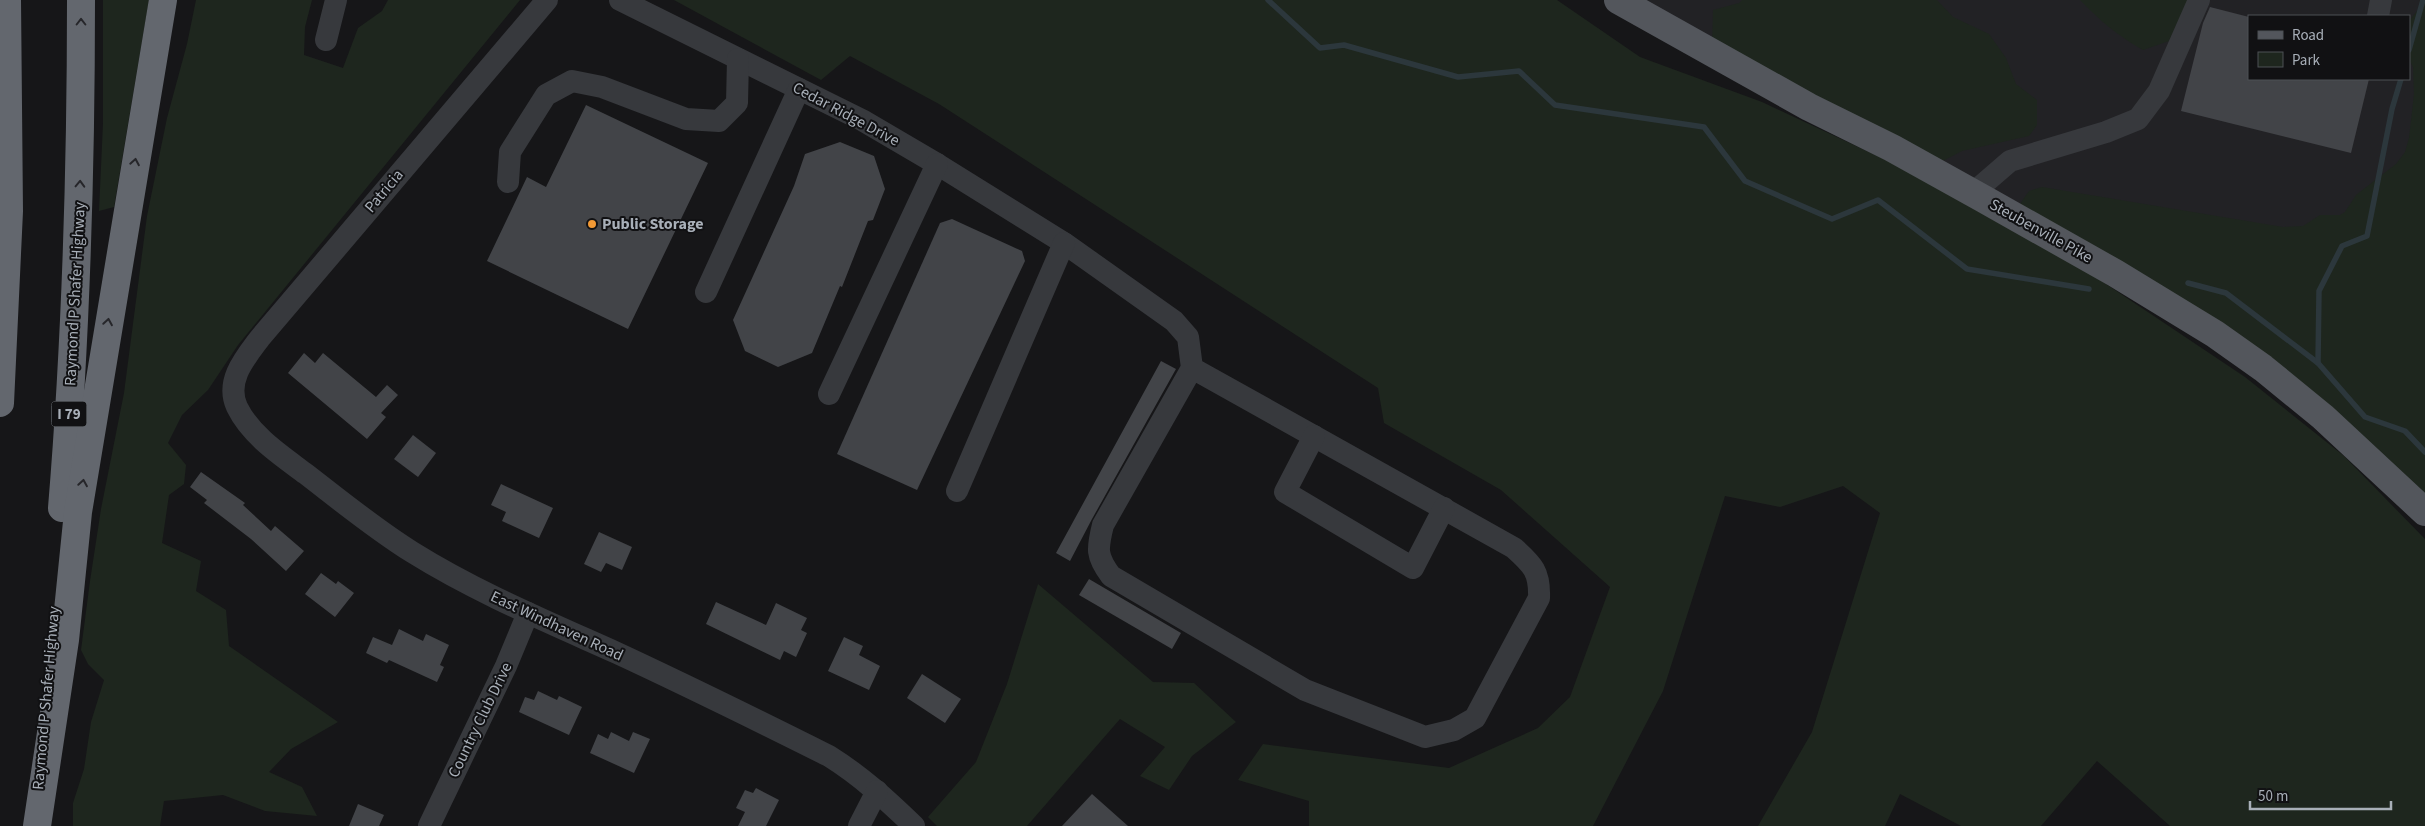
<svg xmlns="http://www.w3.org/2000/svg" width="2425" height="826" viewBox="0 0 2425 826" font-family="'Source Sans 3',sans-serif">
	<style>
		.built { fill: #222225; fill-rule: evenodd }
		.green { fill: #1e261e }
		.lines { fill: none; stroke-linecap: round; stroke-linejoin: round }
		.stream { stroke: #2c373c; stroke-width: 5.5 }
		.building { fill: #424448 }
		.minor { stroke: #37393d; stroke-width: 22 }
		.major { stroke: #53565c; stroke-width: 28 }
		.highway { stroke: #63676e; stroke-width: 28 }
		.oneway { stroke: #26262a }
		.poi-dot { fill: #f19935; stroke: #111113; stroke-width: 2 }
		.labels { text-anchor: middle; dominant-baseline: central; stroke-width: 4; stroke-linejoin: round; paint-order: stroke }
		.shield { fill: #111113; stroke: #7b8086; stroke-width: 1 }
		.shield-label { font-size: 15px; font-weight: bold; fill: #a8afb8 }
		.street-label { font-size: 16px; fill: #a8afb8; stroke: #111113 }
		.poi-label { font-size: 16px; font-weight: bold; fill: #a8afb8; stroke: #111113; text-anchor: start }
	</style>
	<rect width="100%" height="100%" fill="#161618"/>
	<path class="built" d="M1619,0H2425V512L2263,368ZM2249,16H2409V79H2249Z"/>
	<g class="green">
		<polygon points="103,0 149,0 114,207 99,211 103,123"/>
		<polygon points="196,0 312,0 305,27 304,55 343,68 358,28 382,11 388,0 520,0 238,345 208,390 182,415 168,443 186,465 184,484 169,495 162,543 201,561 196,591 226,610 229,646 338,722 291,749 269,772 302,787 317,816 265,811 223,795 164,801 160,826 73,826 73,803 84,769 91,722 104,680 88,664 81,650 90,581 101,509 124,393 147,216 167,118 187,44"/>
		<polygon points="674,0 1557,0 1640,57 1762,102 1886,160 2094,276 2245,377 2344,456 2425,539 2425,826 2170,826 2097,761 2041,826 1961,826 1900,794 1885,826 1758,826 1812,732 1880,513 1843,486 1780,507 1725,496 1663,691 1593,826 1309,826 1309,801 1238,780 1263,744 1449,768 1538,728 1570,697 1610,587 1501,490 1384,423 1378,388 939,104 850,56 821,80"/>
		<polygon points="1742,0 1937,0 1953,17 1989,34 2006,58 2016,84 2037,100 2037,125 2029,136 1962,151 1931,167 1712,49 1713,10 1739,3"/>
		<path d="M2080,0H2188L2169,41L2143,50C2118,36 2099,20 2080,0Z"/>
		<polygon points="2425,1 2425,510 2341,429 2015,211 2029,191 2042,187 2283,227 2303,226 2320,215 2340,215 2345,212 2356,195 2396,164 2405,152 2409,138 2414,94 2413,67 2409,59 2409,21"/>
		<polygon points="1038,584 1153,682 1194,683 1236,722 1192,756 1169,790 1140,776 1165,747 1120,719 1027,826 937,826 928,817 976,762 1007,684"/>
	</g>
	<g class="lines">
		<g class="stream">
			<polyline points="1268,0 1320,48 1344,45 1458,77 1519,71 1555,105 1704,127 1745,181 1832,219 1878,200 1967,269 2089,289"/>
			<polyline points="2409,50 2423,0"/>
			<polyline points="2188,283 2226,293 2318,363 2365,417 2405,431 2425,452"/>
			<polyline points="2318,363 2319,291 2342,246 2367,236 2392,109 2401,79"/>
		</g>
	</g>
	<g class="building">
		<polygon points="2210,7 2249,17 2249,79 2369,79 2351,153 2181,111 2203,23"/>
		<polygon points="586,105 708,163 628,329 487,261 527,177 546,187"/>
		<polygon points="840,142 874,156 885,189 873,220 868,221 842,287 840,286 812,353 778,367 745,351 733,320 794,186 805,154"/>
		<polygon points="952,219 1022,251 1025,261 917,490 837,454 940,223"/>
		<polygon points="304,353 315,363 323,353 376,397 387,385 398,395 381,413 386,417 367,439 288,373"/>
		<polygon points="1161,361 1176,369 1092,519 1070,561 1056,553"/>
		<polygon points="413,435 436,453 418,477 394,459"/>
		<polygon points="201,472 245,503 243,505 271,531 275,526 304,551 286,571 251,539 204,503 207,500 190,487"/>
		<polygon points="501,484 553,508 539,538 502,521 506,512 491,505"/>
		<polygon points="599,532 632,547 622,570 606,563 601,572 584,564"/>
		<polygon points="321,573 336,584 338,581 354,593 335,617 305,594"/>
		<polygon points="1089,579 1181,633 1172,649 1079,595"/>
		<polygon points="716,602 766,625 776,603 807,618 801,630 807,633 796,657 784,651 780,660 706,624"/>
		<polygon points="399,629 423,641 426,634 449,645 440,665 444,667 437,682 389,660 387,663 366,653 373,637 392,645"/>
		<polygon points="844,637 863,646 859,655 880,666 869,690 828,671"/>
		<polygon points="922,674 961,699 945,723 907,698"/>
		<polygon points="538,691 557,700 559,696 582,707 569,735 519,712 525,697 534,700"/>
		<polygon points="611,732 629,741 633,732 650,739 634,773 590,753 598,734 608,739"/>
		<polygon points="756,788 779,800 766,826 738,826 745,812 736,808 745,790 753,793"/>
		<polygon points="1092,794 1128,826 1062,826"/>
		<polygon points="358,804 384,815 379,826 349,826"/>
	</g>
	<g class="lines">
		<g class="minor">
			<path d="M547,0L260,338C245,358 225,381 237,407C251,436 282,456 306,474C341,501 375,529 412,552C476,592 548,622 617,653C688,686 759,721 829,756C861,776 887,800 914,826"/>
			<path d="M620,0L862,120L937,164L1064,243L1174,321L1188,337L1192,368L1103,525C1097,549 1096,556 1111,576L1305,690L1425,737L1454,730L1475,718L1539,598C1540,572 1533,565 1514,548L1192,368"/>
			<polyline points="2378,16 2381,0"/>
			<polyline points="326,40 336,0"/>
			<polyline points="508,182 510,152 546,95 572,81 602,87 686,119 719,121 737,103 738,59"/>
			<polyline points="1973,193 2010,161 2106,132 2138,119 2159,91 2199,0"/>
			<polyline points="706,292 799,89"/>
			<polyline points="829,394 937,164"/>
			<polyline points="1314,436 1285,492 1413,568 1444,508"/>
			<polyline points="957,491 1064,243"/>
			<polyline points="429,826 506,666 528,613"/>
			<polyline points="859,826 877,791"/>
		</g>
		<polyline class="major" points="1618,0 1809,107 1892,148 1982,198 2115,273 2215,334 2263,368 2323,417 2425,512"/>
		<g class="highway">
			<polyline points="0,403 9,211 7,0"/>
			<path d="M62,508C76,339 81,170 81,0"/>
			<polyline points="37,826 65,640 78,512 163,0"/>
		</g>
	</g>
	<defs><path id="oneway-chevron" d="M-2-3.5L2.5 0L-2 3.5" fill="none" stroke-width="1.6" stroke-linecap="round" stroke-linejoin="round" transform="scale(1.25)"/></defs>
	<g class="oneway">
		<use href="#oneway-chevron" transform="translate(81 22) rotate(-90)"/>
		<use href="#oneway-chevron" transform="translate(135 162) rotate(-80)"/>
		<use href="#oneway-chevron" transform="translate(80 184) rotate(-88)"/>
		<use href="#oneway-chevron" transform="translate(108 322) rotate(-81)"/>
		<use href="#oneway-chevron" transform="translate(83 483) rotate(-81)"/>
	</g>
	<circle class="poi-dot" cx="592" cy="224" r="5"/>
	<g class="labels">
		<rect class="shield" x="51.5" y="401.5" width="35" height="25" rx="4"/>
		<g class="shield-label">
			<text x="69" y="414">I 79</text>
		</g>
		<g class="street-label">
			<text transform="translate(846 114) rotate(28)">Cedar Ridge Drive</text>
			<text transform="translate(384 191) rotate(-50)">Patricia</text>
			<text transform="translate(2041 231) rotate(29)">Steubenville Pike</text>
			<text transform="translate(75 294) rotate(-87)">Raymond P Shafer Highway</text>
			<text transform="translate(557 626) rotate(25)">East Windhaven Road</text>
			<text transform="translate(46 698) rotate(-85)">Raymond P Shafer Highway</text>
			<text transform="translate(480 720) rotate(-64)">Country Club Drive</text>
		</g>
		<g class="poi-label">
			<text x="602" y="224">Public Storage</text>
		</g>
	</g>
	<rect x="2248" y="15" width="162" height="65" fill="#111113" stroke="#4d5055"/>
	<rect x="2258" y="31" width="25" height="8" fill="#53565c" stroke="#4d5055"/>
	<text x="2292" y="40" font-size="15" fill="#a8afb8">Road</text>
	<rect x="2258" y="52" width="25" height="15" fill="#1e261e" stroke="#4d5055"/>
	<text x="2292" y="65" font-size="15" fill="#a8afb8">Park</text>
	<path d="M2250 801v8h141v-8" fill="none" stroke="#a8afb8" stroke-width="2.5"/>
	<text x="2258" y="801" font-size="15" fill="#a8afb8" stroke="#111113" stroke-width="4" paint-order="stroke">50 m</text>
</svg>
